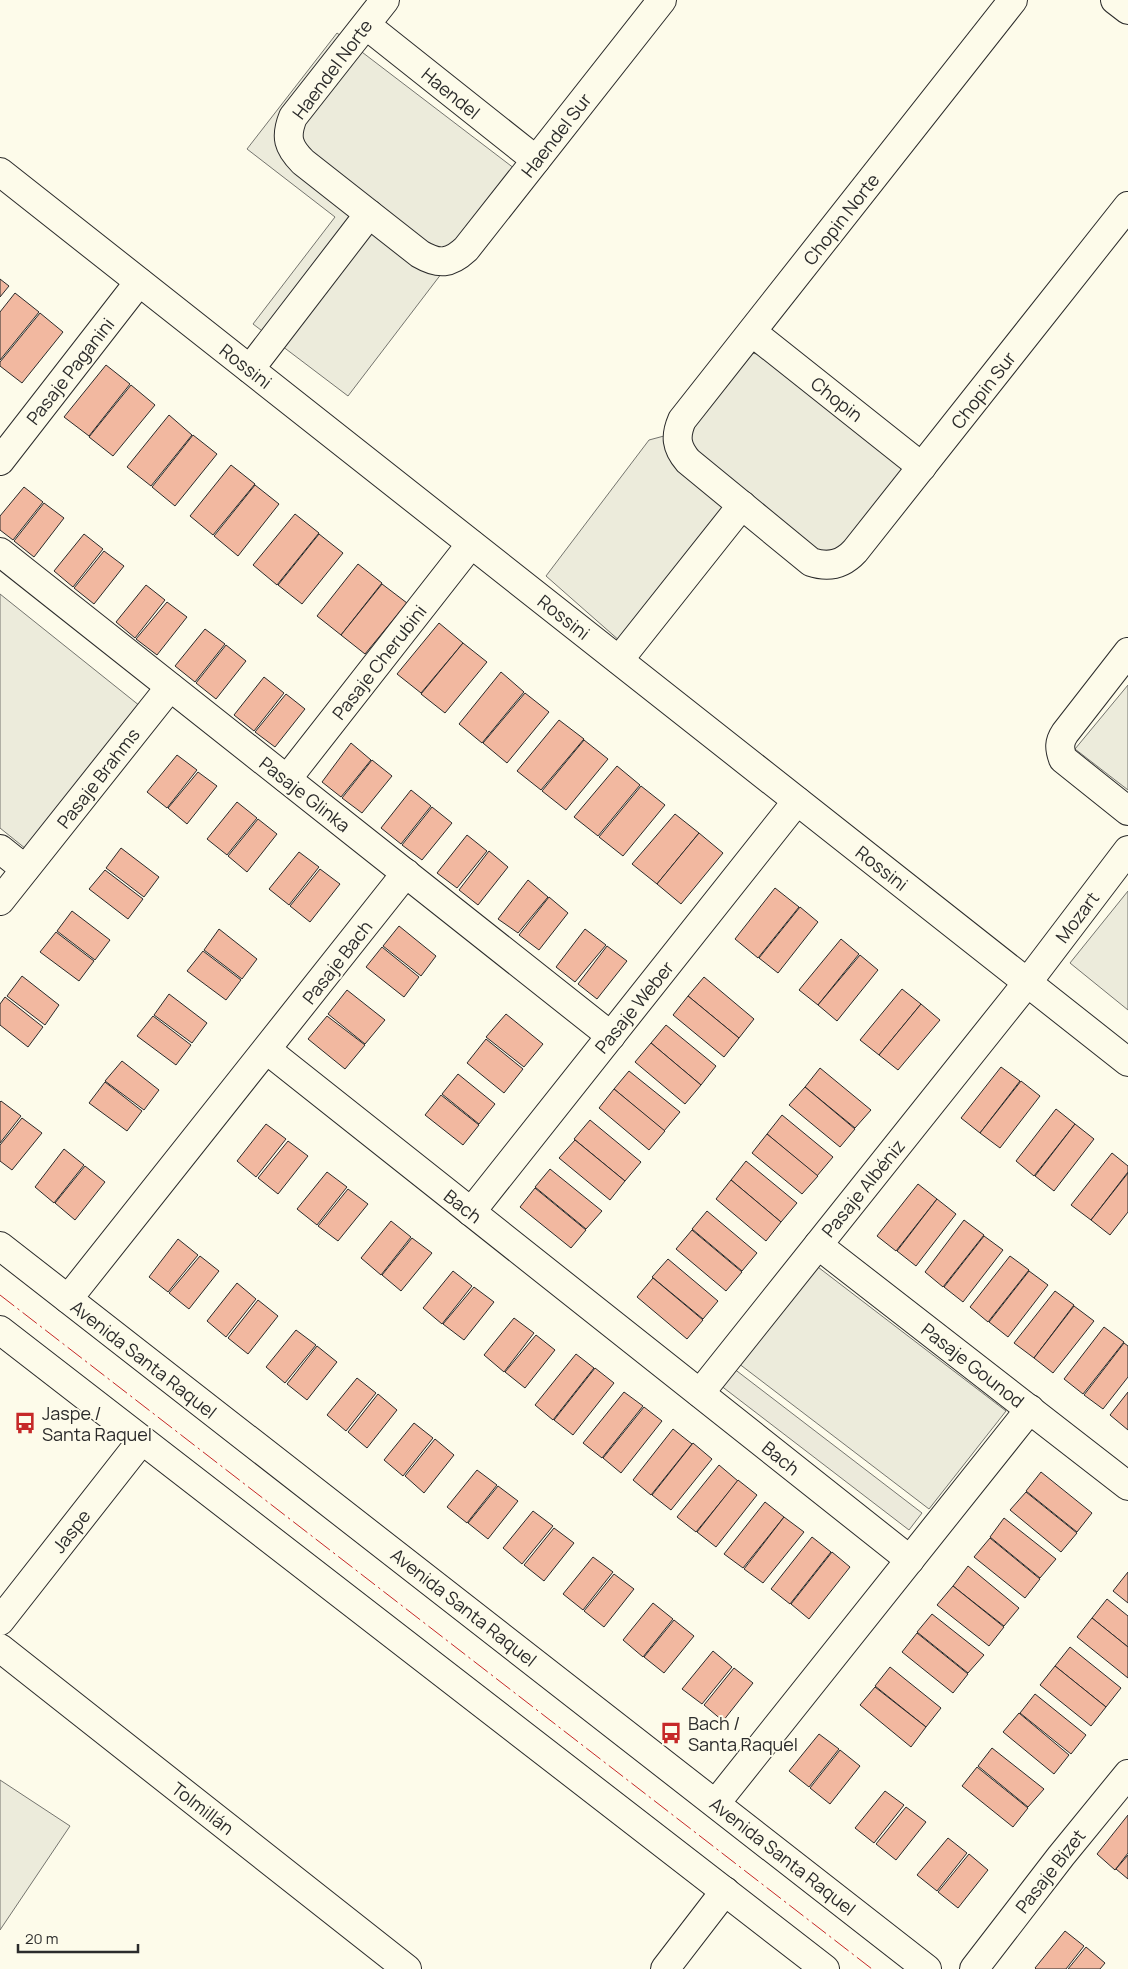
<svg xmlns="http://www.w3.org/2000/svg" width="1128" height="1969" viewBox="0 0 1128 1969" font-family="Manrope,sans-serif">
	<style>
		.green { fill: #ecebdb; stroke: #74746e }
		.parking { fill: #eceadb; stroke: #74746e }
		.building { fill: #f2b8a0; stroke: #2b2b2b }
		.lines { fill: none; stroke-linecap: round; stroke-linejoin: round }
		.street-casing { stroke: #2b2b2b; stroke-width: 30 }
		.secondary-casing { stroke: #2b2b2b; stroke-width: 30 }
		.street { stroke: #fdfbea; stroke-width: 28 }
		.secondary { stroke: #fdfbea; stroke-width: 28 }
		.power { stroke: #c62828; stroke-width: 1; stroke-dasharray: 18 4 2.5 4; stroke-linecap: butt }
		.labels { text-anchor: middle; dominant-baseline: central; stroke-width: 4; stroke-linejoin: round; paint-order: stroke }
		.street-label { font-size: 18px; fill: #2b2b2b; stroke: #fdfbea }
		.poi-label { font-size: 18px; fill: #2b2b2b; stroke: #fdfbea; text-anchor: start }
	</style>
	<rect width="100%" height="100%" fill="#fdfbea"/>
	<g class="green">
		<polygon points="337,33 519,172 348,396 253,324 335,217 247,149"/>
		<polygon points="751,353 764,355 907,468 843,549 817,551 738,489 621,642 546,576 649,440 690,429"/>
		<polygon points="0,594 140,706 26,849 0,828"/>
		<polygon points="1128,685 1128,790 1075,749"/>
		<polygon points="1128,891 1128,1010 1070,963"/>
		<polygon points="814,1264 1006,1411 929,1509 738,1363"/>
		<polygon points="0,1780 70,1826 0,1930"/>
	</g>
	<polygon class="parking" points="733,1368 922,1513 909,1530 720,1385"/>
	<g class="building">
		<polygon points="0,279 9,286 0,297"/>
		<polygon points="15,293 39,312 0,360 0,312"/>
		<polygon points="40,313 63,332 22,383 0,366 0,362"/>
		<polygon points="106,365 130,384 89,436 64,417"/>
		<polygon points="131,385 155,405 113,456 89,437"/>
		<polygon points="169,415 192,435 151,486 127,467"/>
		<polygon points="193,435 217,454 175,506 152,487"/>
		<polygon points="231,465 255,484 213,535 190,516"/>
		<polygon points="255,485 279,504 238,556 214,536"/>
		<polygon points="24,487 43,502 13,540 0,530 0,516"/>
		<polygon points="44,503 64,518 34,557 14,541"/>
		<polygon points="295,514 319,533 277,585 253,565"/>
		<polygon points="84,534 103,549 73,587 54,571"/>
		<polygon points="319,534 343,553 302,604 278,585"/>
		<polygon points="104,551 124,566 94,604 74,588"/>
		<polygon points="358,564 382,583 341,635 317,616"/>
		<polygon points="382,584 407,603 365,654 341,635"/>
		<polygon points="146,585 165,600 135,638 116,622"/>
		<polygon points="167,602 187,617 157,655 136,639"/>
		<polygon points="439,623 463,643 421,693 397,674"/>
		<polygon points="205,629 225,644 195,682 175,666"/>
		<polygon points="463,643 487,662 445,713 421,694"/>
		<polygon points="226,645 246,661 216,699 196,683"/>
		<polygon points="501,672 524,692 482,743 459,724"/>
		<polygon points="264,677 284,693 254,731 234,715"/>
		<polygon points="525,693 549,712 507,763 483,743"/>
		<polygon points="286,694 305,709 275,747 255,732"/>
		<polygon points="559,720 584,739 541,790 517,771"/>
		<polygon points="584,740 608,759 566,810 542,791"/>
		<polygon points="351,743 371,760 341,797 322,782"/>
		<polygon points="177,755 197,770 167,808 147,792"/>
		<polygon points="372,760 392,776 362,813 342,798"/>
		<polygon points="617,766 640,785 598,836 574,817"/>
		<polygon points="198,772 217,786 187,824 168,808"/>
		<polygon points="641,786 665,805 623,856 599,837"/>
		<polygon points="411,790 431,806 401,844 381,828"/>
		<polygon points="237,802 257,818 227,855 207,839"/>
		<polygon points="432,807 452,823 422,860 402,845"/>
		<polygon points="675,814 699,833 657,884 632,864"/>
		<polygon points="258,819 277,834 247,872 228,856"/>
		<polygon points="699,833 723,853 681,904 657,884"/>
		<polygon points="467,835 487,851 457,888 437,873"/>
		<polygon points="121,848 159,877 144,897 106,868"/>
		<polygon points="489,851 508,867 478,905 459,890"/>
		<polygon points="299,852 319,867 289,905 269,889"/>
		<polygon points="320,869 340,884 310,922 290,906"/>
		<polygon points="105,870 143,899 128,919 89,889"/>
		<polygon points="528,880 548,897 518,933 498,919"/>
		<polygon points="775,888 799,907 758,958 735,939"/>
		<polygon points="549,897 568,913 539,950 519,935"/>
		<polygon points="800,907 818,922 778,973 759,958"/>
		<polygon points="72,911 110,940 95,960 57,931"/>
		<polygon points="399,926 436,956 421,976 383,946"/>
		<polygon points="219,929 257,959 242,979 204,950"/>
		<polygon points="585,929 606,945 575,982 556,967"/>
		<polygon points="56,932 94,961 79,981 40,952"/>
		<polygon points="841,939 859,954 818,1005 799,990"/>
		<polygon points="607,946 627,961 597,999 578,984"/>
		<polygon points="382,947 419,977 404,997 366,967"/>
		<polygon points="203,951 241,980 226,1000 187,971"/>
		<polygon points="860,955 878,970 837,1021 818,1005"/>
		<polygon points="22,976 59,1005 45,1025 7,996"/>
		<polygon points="704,977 754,1019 739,1038 688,996"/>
		<polygon points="902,989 921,1004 879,1055 860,1040"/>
		<polygon points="347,990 385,1020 365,1044 328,1014"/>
		<polygon points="169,994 207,1023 192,1043 154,1015"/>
		<polygon points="688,996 739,1038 724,1057 673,1015"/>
		<polygon points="5,997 43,1027 28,1047 0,1025 0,1004"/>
		<polygon points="921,1004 940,1020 898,1070 879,1055"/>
		<polygon points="506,1014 543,1044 524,1067 486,1037"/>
		<polygon points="153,1016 191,1045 176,1065 137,1036"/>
		<polygon points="327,1016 365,1045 345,1069 308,1039"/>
		<polygon points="666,1025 716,1066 701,1085 651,1043"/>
		<polygon points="486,1039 523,1069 504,1093 467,1063"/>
		<polygon points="651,1043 701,1085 685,1104 635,1062"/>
		<polygon points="122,1061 159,1090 144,1110 105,1081"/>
		<polygon points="1001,1067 1020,1081 980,1133 961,1118"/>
		<polygon points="820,1068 871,1110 855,1128 805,1087"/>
		<polygon points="629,1071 680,1112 664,1131 614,1089"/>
		<polygon points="458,1074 495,1104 479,1124 442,1094"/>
		<polygon points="1021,1081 1040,1096 1000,1148 980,1133"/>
		<polygon points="105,1082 142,1111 127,1131 89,1103"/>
		<polygon points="805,1087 855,1129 840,1147 789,1105"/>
		<polygon points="614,1089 665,1131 649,1150 599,1108"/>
		<polygon points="441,1095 479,1125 463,1145 425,1115"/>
		<polygon points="1,1101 21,1116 0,1143 0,1102"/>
		<polygon points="1056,1109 1075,1124 1034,1176 1016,1161"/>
		<polygon points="782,1115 833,1157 817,1176 767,1134"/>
		<polygon points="22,1118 42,1133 12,1170 0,1161 0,1145"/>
		<polygon points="590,1120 641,1162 625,1181 574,1139"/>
		<polygon points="266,1124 286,1139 256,1177 237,1161"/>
		<polygon points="1075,1124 1094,1139 1054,1191 1035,1176"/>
		<polygon points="767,1134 818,1176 802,1194 752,1153"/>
		<polygon points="575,1140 625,1181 610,1200 559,1158"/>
		<polygon points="288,1141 308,1156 278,1194 258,1178"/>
		<polygon points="64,1149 84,1165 54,1203 35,1187"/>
		<polygon points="1112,1153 1128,1166 1128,1172 1091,1220 1071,1205"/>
		<polygon points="746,1161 797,1203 781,1222 731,1180"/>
		<polygon points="85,1166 105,1182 75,1220 55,1203"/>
		<polygon points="550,1169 602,1211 586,1229 535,1187"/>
		<polygon points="327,1172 347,1187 317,1225 297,1209"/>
		<polygon points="1128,1173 1128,1212 1110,1235 1091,1220"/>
		<polygon points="731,1180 781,1222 766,1241 716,1199"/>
		<polygon points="918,1184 937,1199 896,1251 877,1236"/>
		<polygon points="535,1188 586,1230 571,1248 520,1207"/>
		<polygon points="348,1189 368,1204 338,1241 318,1226"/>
		<polygon points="937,1199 956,1214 916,1266 897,1251"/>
		<polygon points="707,1211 757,1253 742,1271 692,1229"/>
		<polygon points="964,1220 984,1235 943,1287 925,1272"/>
		<polygon points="391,1221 411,1237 381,1275 361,1258"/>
		<polygon points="692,1230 742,1272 726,1291 676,1249"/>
		<polygon points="984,1236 1003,1250 963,1302 944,1287"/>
		<polygon points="412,1238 432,1253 401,1291 382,1275"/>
		<polygon points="178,1239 198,1255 168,1292 149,1277"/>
		<polygon points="200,1256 219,1271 189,1309 169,1293"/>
		<polygon points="1010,1256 1029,1270 988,1322 970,1307"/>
		<polygon points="668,1259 718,1301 703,1319 652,1277"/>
		<polygon points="453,1271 472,1286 442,1324 423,1308"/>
		<polygon points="1029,1271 1048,1285 1008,1337 989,1322"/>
		<polygon points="653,1278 703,1320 687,1339 637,1297"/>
		<polygon points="237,1283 256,1299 226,1337 207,1321"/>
		<polygon points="474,1287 494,1302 464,1340 443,1324"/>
		<polygon points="1055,1291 1074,1305 1034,1358 1014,1343"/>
		<polygon points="258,1300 278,1316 248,1354 228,1338"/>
		<polygon points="1074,1306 1094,1321 1053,1373 1034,1358"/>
		<polygon points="514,1318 534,1333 504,1372 484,1355"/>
		<polygon points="1104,1327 1124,1342 1083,1394 1064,1379"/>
		<polygon points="296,1330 316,1345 285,1383 266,1367"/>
		<polygon points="536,1335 555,1350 525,1388 505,1372"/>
		<polygon points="1124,1343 1128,1346 1128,1377 1103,1409 1084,1395"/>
		<polygon points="317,1346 337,1362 307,1400 287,1384"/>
		<polygon points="576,1354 594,1368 553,1420 535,1405"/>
		<polygon points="595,1368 614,1383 573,1435 554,1420"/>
		<polygon points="357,1378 376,1393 346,1431 327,1415"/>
		<polygon points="624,1392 643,1406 602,1458 583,1443"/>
		<polygon points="1128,1392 1128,1430 1110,1415"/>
		<polygon points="378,1394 397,1410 367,1448 348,1432"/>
		<polygon points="644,1407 662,1421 621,1473 603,1458"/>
		<polygon points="414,1423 433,1438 403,1476 384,1460"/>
		<polygon points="673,1429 692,1444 651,1495 633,1480"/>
		<polygon points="435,1439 454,1455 424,1493 405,1476"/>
		<polygon points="693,1443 712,1459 671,1510 652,1495"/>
		<polygon points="719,1465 738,1481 696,1532 677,1517"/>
		<polygon points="477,1470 497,1485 467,1523 447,1507"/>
		<polygon points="1041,1472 1092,1513 1077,1532 1026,1491"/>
		<polygon points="738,1480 757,1495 716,1547 697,1532"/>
		<polygon points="498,1486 518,1501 488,1539 468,1523"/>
		<polygon points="1026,1492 1077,1533 1061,1552 1010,1510"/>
		<polygon points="765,1502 784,1517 743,1568 724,1554"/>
		<polygon points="533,1511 553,1526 522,1564 503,1548"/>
		<polygon points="784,1517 804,1532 763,1583 744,1569"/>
		<polygon points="1004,1518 1056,1559 1040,1578 990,1537"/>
		<polygon points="554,1528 574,1543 544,1581 524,1565"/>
		<polygon points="812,1537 831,1552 790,1604 771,1589"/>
		<polygon points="990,1538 1040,1579 1025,1598 974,1557"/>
		<polygon points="832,1552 850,1567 809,1619 791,1604"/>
		<polygon points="593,1557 613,1572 583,1610 563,1594"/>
		<polygon points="968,1566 1019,1608 1004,1626 953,1586"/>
		<polygon points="1128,1572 1128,1603 1113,1591"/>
		<polygon points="614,1574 634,1589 604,1627 584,1611"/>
		<polygon points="953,1586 1004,1627 989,1646 937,1605"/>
		<polygon points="1107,1599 1128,1616 1128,1647 1092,1618"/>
		<polygon points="653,1603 673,1619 643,1657 623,1640"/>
		<polygon points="932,1614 984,1655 968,1673 917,1632"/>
		<polygon points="1092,1618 1128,1647 1128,1678 1077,1637"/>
		<polygon points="674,1620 694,1636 664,1673 644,1657"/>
		<polygon points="917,1633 968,1674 953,1693 902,1652"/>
		<polygon points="1070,1647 1121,1688 1106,1707 1055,1666"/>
		<polygon points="713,1651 732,1667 702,1704 682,1689"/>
		<polygon points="1055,1666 1106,1707 1091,1726 1040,1685"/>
		<polygon points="890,1667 941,1708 926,1727 875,1686"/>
		<polygon points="734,1668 753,1683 723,1721 704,1705"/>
		<polygon points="875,1687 926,1727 911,1747 860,1705"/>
		<polygon points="1035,1694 1086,1735 1071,1754 1020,1713"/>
		<polygon points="1019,1713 1069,1755 1054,1774 1003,1732"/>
		<polygon points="819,1734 839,1749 809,1787 789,1771"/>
		<polygon points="992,1748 1044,1789 1028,1807 978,1766"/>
		<polygon points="840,1750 860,1766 830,1804 810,1788"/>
		<polygon points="977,1767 1028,1808 1013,1827 962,1786"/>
		<polygon points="885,1791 904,1805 874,1843 855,1828"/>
		<polygon points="906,1807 926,1822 896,1860 876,1844"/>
		<polygon points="1128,1815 1128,1853 1115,1870 1097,1854"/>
		<polygon points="948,1838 967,1853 937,1891 917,1875"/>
		<polygon points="969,1854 988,1870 958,1908 938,1892"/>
		<polygon points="1128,1855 1128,1879 1116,1869"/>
		<polygon points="1065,1931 1084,1946 1066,1969 1036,1969 1035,1968"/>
		<polygon points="1086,1947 1105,1963 1100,1969 1068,1969"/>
	</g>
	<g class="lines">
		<g class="street-casing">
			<g id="street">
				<path d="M385,0L293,117C285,137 288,147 303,162L420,254C439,265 450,264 466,249L662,0"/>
				<path d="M1013,0L682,420C675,436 676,447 688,461L811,562C829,568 843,564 855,551L1128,206"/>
				<polyline points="1115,0 1128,10"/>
				<polyline points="366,25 536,160"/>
				<polyline points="0,172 1128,1062"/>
				<polyline points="752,332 922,467"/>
				<polyline points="250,369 369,214"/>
				<polyline points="0,461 139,282"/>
				<polyline points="0,552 611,1036"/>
				<path d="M1128,652L1065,733C1059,742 1059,748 1063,759L1128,811"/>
				<polyline points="619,660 742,505"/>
				<polyline points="287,779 471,544"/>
				<polyline points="0,849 25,869"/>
				<polyline points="0,901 170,687"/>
				<polyline points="267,1050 910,1560"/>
				<polyline points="471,1212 797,801"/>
				<polyline points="818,1245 1128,1486"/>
				<polyline points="68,1299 406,873"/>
				<polyline points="700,1393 1027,983 1128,850"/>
				<polyline points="0,1621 142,1440"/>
				<polyline points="0,1648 407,1969"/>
				<polyline points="716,1803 1030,1409"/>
				<polyline points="665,1969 725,1891"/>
				<polyline points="974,1969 1061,1856 1128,1774"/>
			</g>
		</g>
		<g class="secondary-casing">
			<g id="secondary">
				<polyline points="0,1246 927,1969"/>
				<polyline points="0,1330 825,1969"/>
			</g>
		</g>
		<use href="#street" class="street"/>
		<use href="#secondary" class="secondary"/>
		<polyline class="power" points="0,1295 872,1969"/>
	</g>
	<defs>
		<g id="bus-bare" transform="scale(1.725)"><path d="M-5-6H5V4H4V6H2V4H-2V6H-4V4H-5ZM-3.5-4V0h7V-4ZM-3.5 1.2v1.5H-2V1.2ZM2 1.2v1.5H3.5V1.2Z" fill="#c62828" stroke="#fdfbea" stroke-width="2.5" paint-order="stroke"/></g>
	</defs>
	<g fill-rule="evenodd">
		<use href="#bus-bare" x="25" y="1423"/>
		<use href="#bus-bare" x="671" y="1733"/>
	</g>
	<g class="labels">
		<g class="street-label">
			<text transform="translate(332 69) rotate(-53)">Haendel Norte</text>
			<text transform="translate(451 93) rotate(39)">Haendel</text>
			<text transform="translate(556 135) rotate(-52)">Haendel Sur</text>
			<text transform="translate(841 219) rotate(-52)">Chopin Norte</text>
			<text transform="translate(246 366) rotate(38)">Rossini</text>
			<text transform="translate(70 371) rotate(-52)">Pasaje Paganini</text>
			<text transform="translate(983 390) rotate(-52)">Chopin Sur</text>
			<text transform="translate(837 399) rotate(38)">Chopin</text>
			<text transform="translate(564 617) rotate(38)">Rossini</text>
			<text transform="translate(379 662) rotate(-52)">Pasaje Cherubini</text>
			<text transform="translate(98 778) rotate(-52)">Pasaje Brahms</text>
			<text transform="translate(305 794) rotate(38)">Pasaje Glinka</text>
			<text transform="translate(882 868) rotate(38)">Rossini</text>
			<text transform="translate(1077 917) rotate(-53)">Mozart</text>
			<text transform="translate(337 962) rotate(-52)">Pasaje Bach</text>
			<text transform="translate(634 1007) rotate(-51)">Pasaje Weber</text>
			<text transform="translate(863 1188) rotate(-51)">Pasaje Albéniz</text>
			<text transform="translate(463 1206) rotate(38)">Bach</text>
			<text transform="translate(144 1359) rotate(38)">Avenida Santa Raquel</text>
			<text transform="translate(973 1365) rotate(38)">Pasaje Gounod</text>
			<text transform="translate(781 1458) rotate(39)">Bach</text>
			<text transform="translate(71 1531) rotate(-52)">Jaspe</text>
			<text transform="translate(464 1607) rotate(38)">Avenida Santa Raquel</text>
			<text transform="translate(203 1808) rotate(38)">Tolmillán</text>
			<text transform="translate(783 1856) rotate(38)">Avenida Santa Raquel</text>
			<text transform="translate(1050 1871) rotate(-52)">Pasaje Bizet</text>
		</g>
		<g class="poi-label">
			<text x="42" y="1413">Jaspe /<tspan x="42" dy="21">Santa Raquel</tspan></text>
			<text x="688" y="1723">Bach /<tspan x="688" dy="21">Santa Raquel</tspan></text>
		</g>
	</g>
	<path d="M18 1944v8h120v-8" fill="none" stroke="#2b2b2b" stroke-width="2.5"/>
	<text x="25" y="1944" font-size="15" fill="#2b2b2b" stroke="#fdfbea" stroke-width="4" paint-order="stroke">20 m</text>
</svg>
